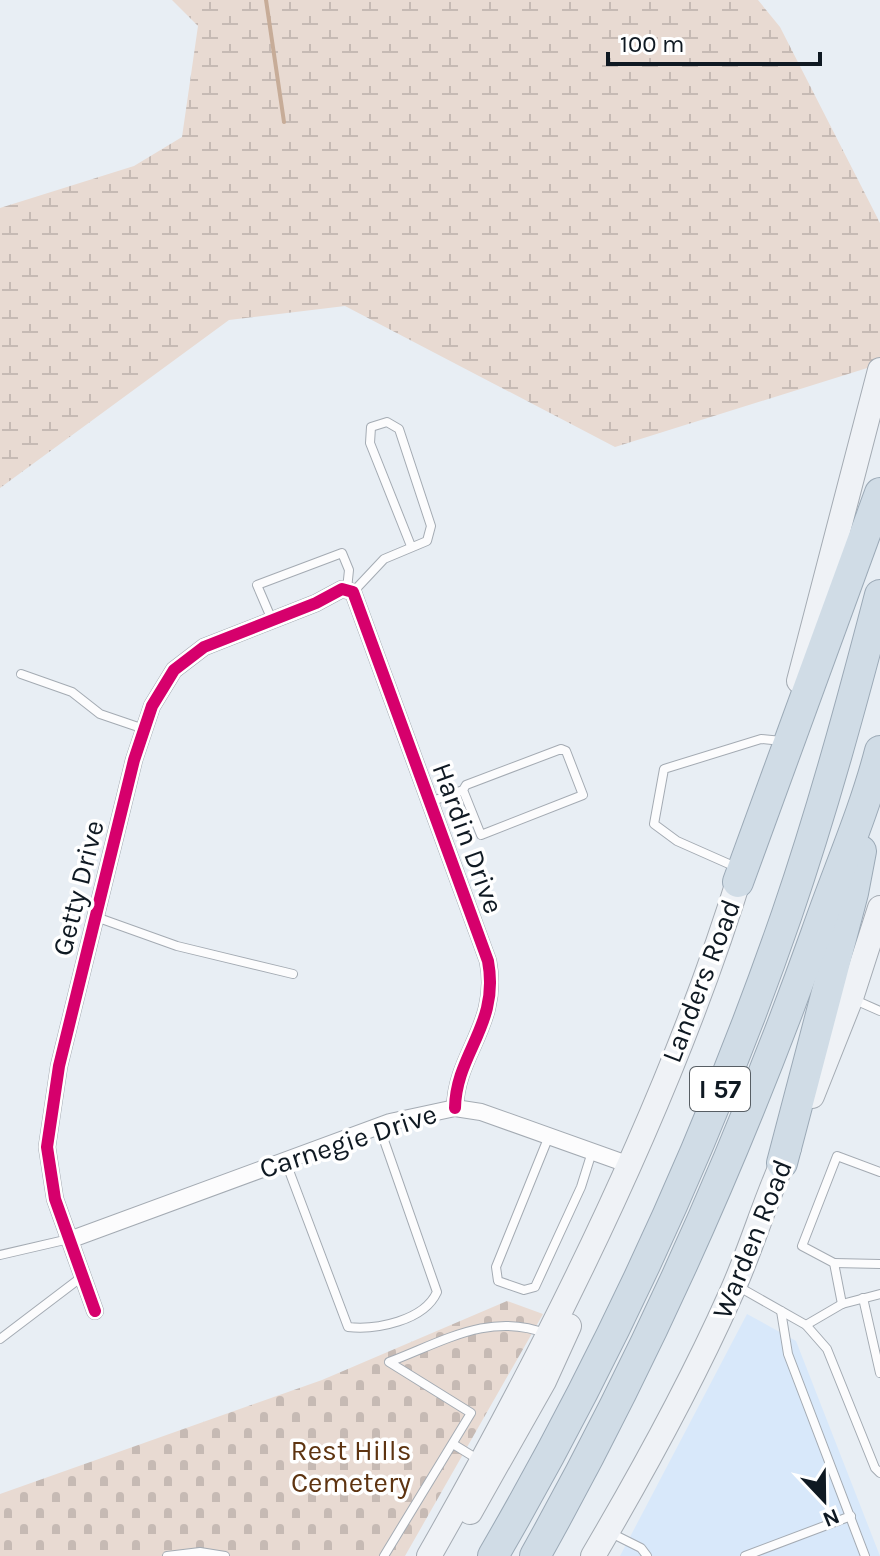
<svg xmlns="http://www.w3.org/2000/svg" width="880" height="1556" viewBox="0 0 880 1556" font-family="Karla,sans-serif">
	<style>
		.built { fill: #d8e8fa }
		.wetland { fill: url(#wetland-marsh) }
		.cemetery { fill: url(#cemetery-stones) }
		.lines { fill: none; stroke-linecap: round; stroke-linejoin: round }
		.stream { stroke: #c7ac98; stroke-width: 4 }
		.service-casing { stroke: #a4abb3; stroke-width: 10 }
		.minor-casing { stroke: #a4abb3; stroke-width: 18 }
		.secondary-casing { stroke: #a4abb3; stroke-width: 26 }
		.motorway-casing { stroke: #9ba9b6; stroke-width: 32 }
		.service { stroke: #fcfcfd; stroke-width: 8 }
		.minor { stroke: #fcfcfd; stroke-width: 16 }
		.secondary { stroke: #eff2f6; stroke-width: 24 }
		.motorway { stroke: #d0dce6; stroke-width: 30 }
		.cycleway-casing { stroke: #fff; stroke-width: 17 }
		.cycleway { stroke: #d6006c; stroke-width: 12 }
		.labels { text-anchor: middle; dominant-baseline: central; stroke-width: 7; stroke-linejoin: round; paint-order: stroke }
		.shield { fill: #fff; stroke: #575e64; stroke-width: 2 }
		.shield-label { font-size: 26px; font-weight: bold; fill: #0f1922 }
		.street-label { font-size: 28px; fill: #0f1922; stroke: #fff }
		.park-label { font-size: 28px; fill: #5e3411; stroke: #fff }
	</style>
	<defs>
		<pattern id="wetland-marsh" width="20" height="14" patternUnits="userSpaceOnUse" patternTransform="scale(2)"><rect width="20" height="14" fill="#e8dad2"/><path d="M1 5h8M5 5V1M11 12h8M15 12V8" fill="none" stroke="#c6bab4"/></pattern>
		<pattern id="cemetery-stones" width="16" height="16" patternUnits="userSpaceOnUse" patternTransform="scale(2)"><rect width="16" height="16" fill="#e8dad2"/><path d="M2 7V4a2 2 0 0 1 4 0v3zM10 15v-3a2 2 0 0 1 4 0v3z" fill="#c6bab4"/></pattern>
	</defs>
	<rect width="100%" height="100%" fill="#e8eef4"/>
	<polygon class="built" points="747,1314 796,1341 880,1556 620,1556"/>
	<polygon class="wetland" points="172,0 758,0 780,27 880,223 880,364 615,447 345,306 229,320 0,488 0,208 134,166 182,137 198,26"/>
	<polygon class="cemetery" points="507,1301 543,1314 405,1556 0,1556 0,1494 322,1380"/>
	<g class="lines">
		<polyline class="stream" points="266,0 284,122"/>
		<g class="service-casing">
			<g id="service">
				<polyline points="353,592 384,559 427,541 431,526 399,429 387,422 371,427 370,443 411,546"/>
				<polyline points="272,620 257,585 342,553 349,570 347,589"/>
				<polyline points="21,674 72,692 100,714 144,729"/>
				<polyline points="430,802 463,790 481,835 583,795 566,751 561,749 466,785 463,790"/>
				<polyline points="738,868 677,841 654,824 664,769 761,739 782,741"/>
				<polyline points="96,917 177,946 293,974"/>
				<polyline points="855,1000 880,1011"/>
				<polyline points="549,1136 496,1267 498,1281 524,1290 535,1287 581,1187 592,1152"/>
				<path d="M285,1160L348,1327C376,1330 424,1321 437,1292L379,1126"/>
				<polyline points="0,1255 69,1239"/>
				<polyline points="834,1263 880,1264"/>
				<polyline points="739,1287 806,1325 827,1349 875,1468 880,1473"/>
				<polyline points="863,1298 880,1373"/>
				<polyline points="842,1304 834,1263 802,1246 837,1156 880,1172"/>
				<polyline points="781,1311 788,1354 865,1556"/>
				<polyline points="806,1325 842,1304 880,1294"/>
				<polyline points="0,1339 83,1276"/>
				<polyline points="453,1444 479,1460"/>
				<polyline points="611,1533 641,1548 647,1556"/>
				<polyline points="167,1556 200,1552 225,1556"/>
				<path d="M384,1556L471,1413L389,1362C442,1342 491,1311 547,1334"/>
				<polyline points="745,1556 851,1516"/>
			</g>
		</g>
		<g class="minor-casing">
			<g id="minor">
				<polyline points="72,1239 390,1122 455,1108 481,1112 627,1164"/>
				<path d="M95,1311L55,1199L47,1147L59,1066L134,760L152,706L174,670L204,647L316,603L342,589L353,592L488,961C500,1025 456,1053 455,1108"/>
			</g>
		</g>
		<g class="secondary-casing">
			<g id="secondary">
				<polyline points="799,681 880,370"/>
				<polyline points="812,1096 851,998 880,908"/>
				<polyline points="470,1512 544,1381 569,1326"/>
				<path d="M429,1556C551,1342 671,1102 743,866"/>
				<path d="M593,1556C643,1471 690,1386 730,1296C752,1248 766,1196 789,1148"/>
			</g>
		</g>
		<g class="motorway-casing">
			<g id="motorway">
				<polyline points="738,882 880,493"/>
				<polyline points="782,1163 853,893 861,851"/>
				<path d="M493,1556C611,1353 710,1136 787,914C823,809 852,702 880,595"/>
				<path d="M535,1556C647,1356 739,1149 816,934C837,873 864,813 880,751"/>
			</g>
		</g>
		<use href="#service" class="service"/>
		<use href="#minor" class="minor"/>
		<use href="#secondary" class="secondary"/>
		<use href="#motorway" class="motorway"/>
		<g class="cycleway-casing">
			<path id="cycleway" d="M95,1311L55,1199L47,1147L59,1066L134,760L152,706L174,670L204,647L316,603L342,589L353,592L488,961C500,1025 456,1053 455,1108"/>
		</g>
		<use href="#cycleway" class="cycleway"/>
	</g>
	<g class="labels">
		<rect class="shield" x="690" y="1067" width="60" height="44" rx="6"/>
		<g class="shield-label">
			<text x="720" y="1089">I 57</text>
		</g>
		<g class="street-label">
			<text transform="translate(468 838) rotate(70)">Hardin Drive</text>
			<text transform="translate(78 888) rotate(-76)">Getty Drive</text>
			<text transform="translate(701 981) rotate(-69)">Landers Road</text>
			<text transform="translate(348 1141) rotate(-18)">Carnegie Drive</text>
			<text transform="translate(752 1239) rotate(-68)">Warden Road</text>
		</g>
		<g class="park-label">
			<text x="351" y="1450">Rest Hills<tspan x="351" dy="32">Cemetery</tspan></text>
		</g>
	</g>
	<g transform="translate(824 1500) rotate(158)" stroke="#ffffff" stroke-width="6" paint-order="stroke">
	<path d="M0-6L14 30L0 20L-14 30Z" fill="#0f1922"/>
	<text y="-12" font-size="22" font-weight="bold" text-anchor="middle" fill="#0f1922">N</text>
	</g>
	<path d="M608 52v12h212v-12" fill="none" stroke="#0f1922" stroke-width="4"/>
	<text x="620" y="52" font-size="24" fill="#0f1922" stroke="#ffffff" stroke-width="6" paint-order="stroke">100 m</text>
</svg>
